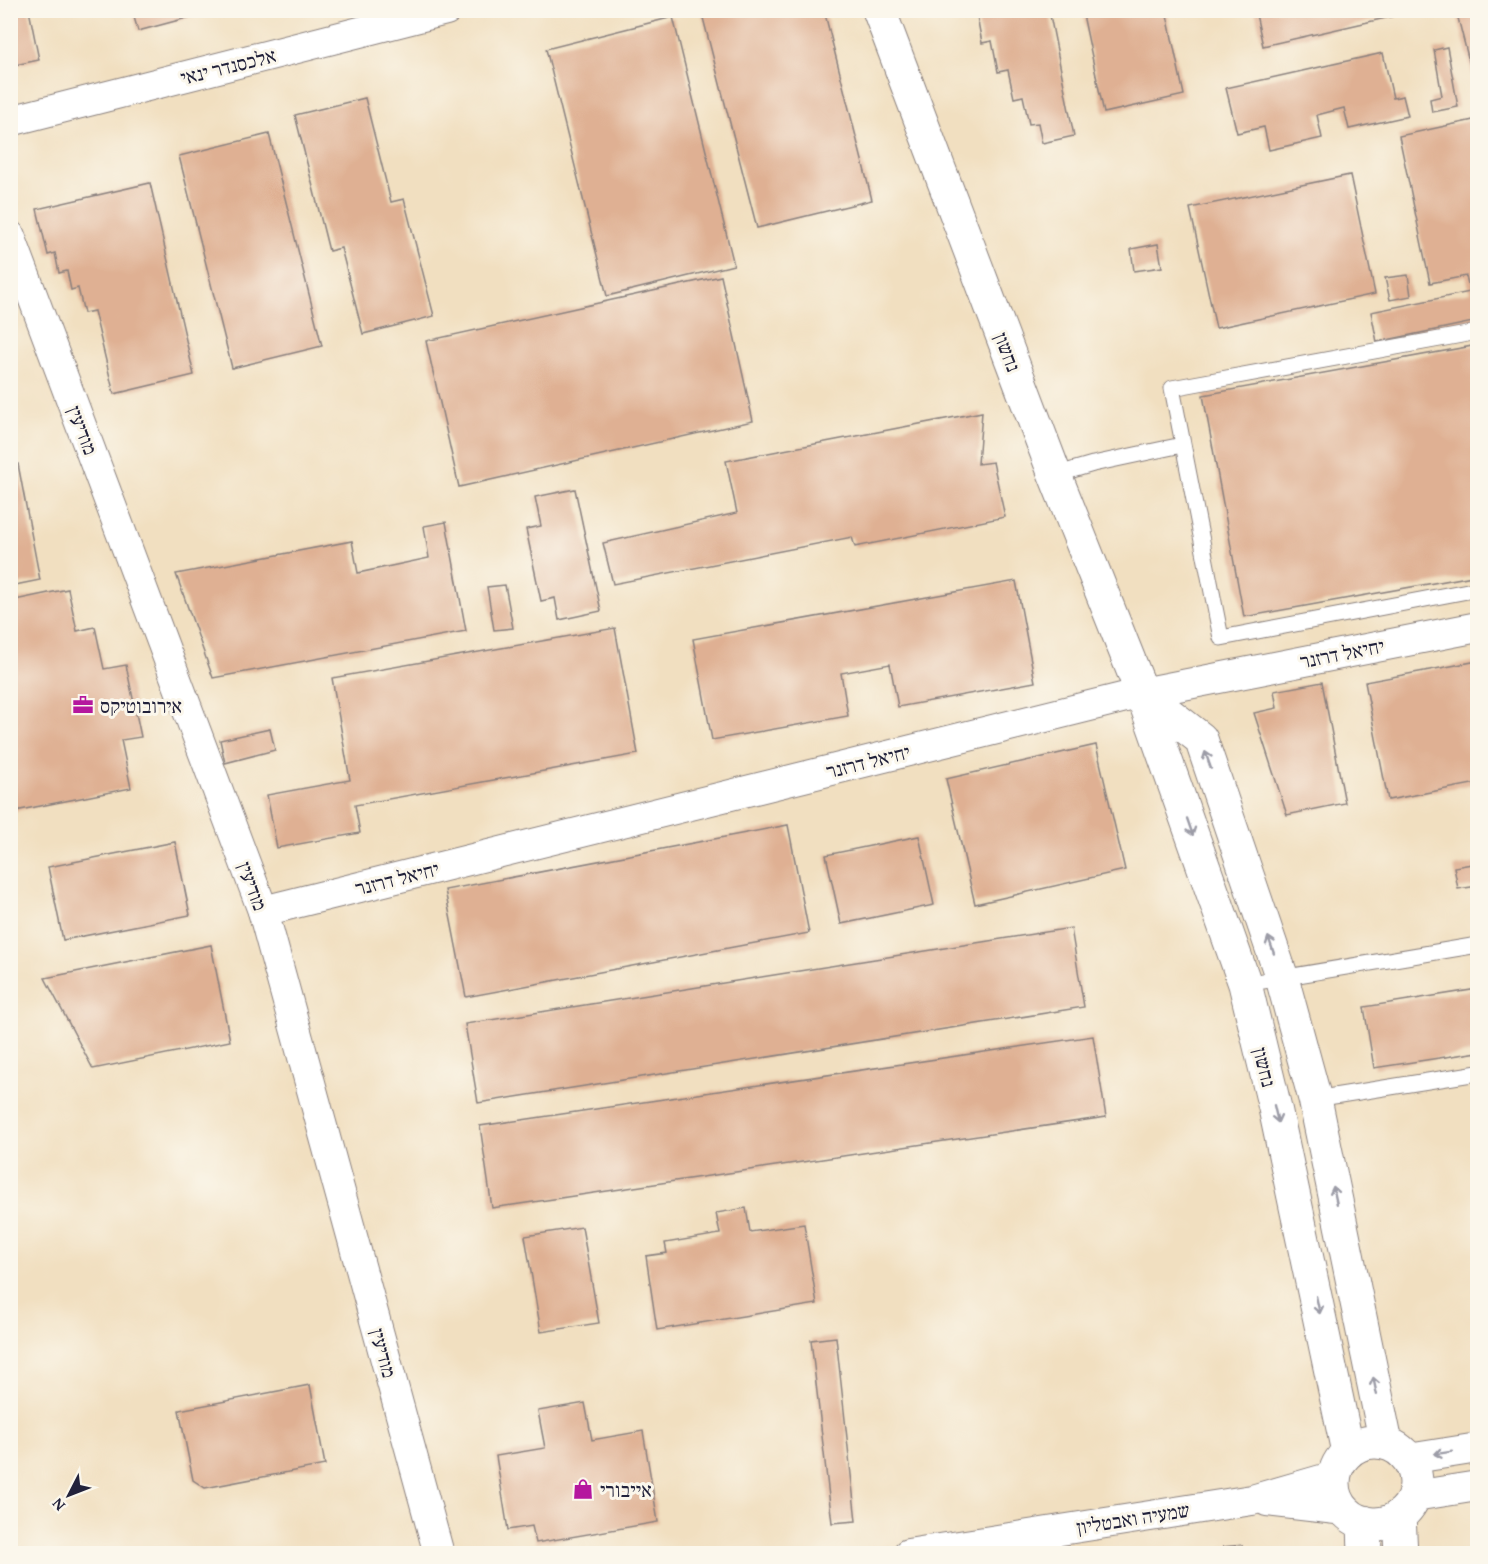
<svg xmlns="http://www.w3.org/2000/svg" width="1488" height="1564" viewBox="0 0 1488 1564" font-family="'Gentium Book Plus','Frank Ruhl Libre',serif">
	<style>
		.building { fill: #dfb093 }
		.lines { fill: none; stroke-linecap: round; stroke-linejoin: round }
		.lane-casing { stroke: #8a807e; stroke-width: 17 }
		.street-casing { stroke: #8a807e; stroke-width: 32 }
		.secondary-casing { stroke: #8a807e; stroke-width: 35 }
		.lane { stroke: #fff; stroke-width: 15 }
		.street { stroke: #fff; stroke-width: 30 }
		.secondary { stroke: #fff; stroke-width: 33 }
		.oneway { stroke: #9c9ca7 }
		.labels { text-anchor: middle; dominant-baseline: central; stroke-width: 6; stroke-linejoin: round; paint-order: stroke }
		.street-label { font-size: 20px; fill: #22223b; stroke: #fbf7ec }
		.poi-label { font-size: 20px; fill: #22223b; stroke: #fbf7ec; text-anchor: start }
	</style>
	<rect width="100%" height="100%" fill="#fbf7ec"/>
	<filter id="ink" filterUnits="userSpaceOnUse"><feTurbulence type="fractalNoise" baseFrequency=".0167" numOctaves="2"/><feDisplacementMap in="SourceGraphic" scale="12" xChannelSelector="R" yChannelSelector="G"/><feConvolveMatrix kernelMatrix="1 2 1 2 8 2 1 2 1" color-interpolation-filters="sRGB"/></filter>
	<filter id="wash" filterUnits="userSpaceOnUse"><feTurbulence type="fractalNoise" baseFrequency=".008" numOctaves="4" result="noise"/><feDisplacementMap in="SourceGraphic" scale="24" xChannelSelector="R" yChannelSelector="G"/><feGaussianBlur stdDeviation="1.35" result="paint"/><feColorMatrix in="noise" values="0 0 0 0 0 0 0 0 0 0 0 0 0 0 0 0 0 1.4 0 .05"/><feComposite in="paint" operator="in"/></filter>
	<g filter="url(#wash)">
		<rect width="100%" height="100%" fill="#f1dfc0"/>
		<g id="blocks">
			<g class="building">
				<polygon points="10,10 29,10 39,60 10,66"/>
				<polygon points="132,10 213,10 213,11 138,31"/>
				<polygon points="716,10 824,10 872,200 757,228 702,14"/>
				<polygon points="966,10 1049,10 1074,136 1042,143 1038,123 1029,124 1023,96 1014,98 1008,70 998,72 992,41 982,43 977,16 967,17"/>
				<polygon points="1082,10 1166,10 1184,95 1104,113"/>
				<polygon points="1255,10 1415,10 1416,11 1263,46"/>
				<polygon points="1456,10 1478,10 1478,85 1475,85"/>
				<polygon points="673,17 734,265 607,296 546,49"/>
				<polygon points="1447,47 1458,107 1432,112 1430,99 1442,96 1434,50"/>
				<polygon points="1383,53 1393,98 1403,96 1408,116 1349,129 1344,108 1317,115 1322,138 1269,150 1264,127 1237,133 1226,88"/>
				<polygon points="365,98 391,202 404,199 434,316 363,334 341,248 329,251 295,115"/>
				<polygon points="1478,119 1478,321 1377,342 1371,312 1470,292 1466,276 1430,283 1399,136"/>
				<polygon points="269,134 322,346 232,368 179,156"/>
				<polygon points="1350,175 1375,294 1216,328 1190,208"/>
				<polygon points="150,183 194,375 114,394 94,311 84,313 78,288 71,290 67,271 59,273 55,253 48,255 37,209"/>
				<polygon points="1158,244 1162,267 1134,271 1131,249"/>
				<polygon points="1408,275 1411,296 1390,300 1385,278"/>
				<polygon points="721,276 753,421 459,487 426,341"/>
				<polygon points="1478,345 1478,575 1244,617 1203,395"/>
				<polygon points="982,412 978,464 993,462 1005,517 855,547 852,537 613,584 603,543 737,513 726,461"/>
				<polygon points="18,464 40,580 10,586 10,466"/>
				<polygon points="575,489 601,611 559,620 555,598 541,601 526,529 541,526 535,497"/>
				<polygon points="446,522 466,631 213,678 176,574 352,541 358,573 429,558 424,526"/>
				<polygon points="1016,581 1035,682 898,707 890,664 841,673 848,716 712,740 693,639"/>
				<polygon points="505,585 513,628 494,630 487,587"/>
				<polygon points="68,589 77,631 95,627 104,669 126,665 141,737 121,740 131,788 10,812 10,601"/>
				<polygon points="615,628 638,754 355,805 360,833 277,848 267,795 350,780 332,678"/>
				<polygon points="1478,661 1478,783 1388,800 1365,682"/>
				<polygon points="1322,682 1345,803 1287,815 1254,713 1277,708 1274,691"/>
				<polygon points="270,729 275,750 225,763 220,740"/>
				<polygon points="1096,745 1125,870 975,904 946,779"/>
				<polygon points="788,825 809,933 466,997 445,890"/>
				<polygon points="919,836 934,905 841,924 826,855"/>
				<polygon points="175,842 190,915 63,940 48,867"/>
				<polygon points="1478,863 1478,886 1458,889 1454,867"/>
				<polygon points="1071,928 1084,1007 478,1103 465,1024"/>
				<polygon points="211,945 230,1041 93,1069 45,978"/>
				<polygon points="1478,989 1478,1052 1374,1068 1364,1007"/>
				<polygon points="1093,1036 1106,1117 492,1208 480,1126"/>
				<polygon points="746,1208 750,1232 804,1224 817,1304 657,1330 646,1256 667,1253 665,1243 720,1234 716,1213"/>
				<polygon points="582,1227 599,1323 541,1332 525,1236"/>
				<polygon points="836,1337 856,1521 832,1523 811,1340"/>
				<polygon points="310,1385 325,1465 205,1488 193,1480 179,1410"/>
				<polygon points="585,1403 592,1440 643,1431 658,1522 536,1543 532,1526 508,1530 496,1456 545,1448 538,1411"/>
				<polygon points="1242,1545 1243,1554 1224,1554 1223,1547"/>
			</g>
		</g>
	</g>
	<g filter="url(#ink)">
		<use href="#blocks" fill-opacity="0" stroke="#8a807e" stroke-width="1.5"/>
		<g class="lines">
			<g class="lane-casing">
				<g id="lane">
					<polyline points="1478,332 1172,388 1221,638 1478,589"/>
					<polyline points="1055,475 1093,464 1182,445"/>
					<polyline points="1245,984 1478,945"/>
					<polyline points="1315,1099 1478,1073"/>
				</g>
			</g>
			<g class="street-casing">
				<g id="street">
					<polyline points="10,121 446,10"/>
					<polyline points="10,236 263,911 439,1554"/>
					<polyline points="263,911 1142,693 1478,627"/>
					<polyline points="1408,1459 1478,1448"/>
					<polyline points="1414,1496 1478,1486"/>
					<polyline points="1267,1501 1345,1510"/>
					<polyline points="908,1554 1252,1500 1335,1476"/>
				</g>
			</g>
			<g class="secondary-casing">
				<g id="secondary">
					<polyline points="879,10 1055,475 1142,693 1245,984 1275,1108 1348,1452"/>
					<polyline points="1142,693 1201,739 1282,978 1315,1099 1386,1443"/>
					<circle cx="1375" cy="1483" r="41"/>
					<polyline points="1399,1516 1401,1554"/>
					<polyline points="1364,1522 1365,1554"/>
				</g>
			</g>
			<use href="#lane" class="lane"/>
			<use href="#street" class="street"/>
			<use href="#secondary" class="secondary"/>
		</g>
		<defs><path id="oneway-shaft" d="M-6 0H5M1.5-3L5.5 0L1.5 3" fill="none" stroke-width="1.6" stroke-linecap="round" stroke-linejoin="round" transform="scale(1.5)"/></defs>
		<g class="oneway">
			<use href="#oneway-shaft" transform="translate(1208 760) rotate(-109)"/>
			<use href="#oneway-shaft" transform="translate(1190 827) rotate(71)"/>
			<use href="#oneway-shaft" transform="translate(1271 945) rotate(-109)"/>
			<use href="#oneway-shaft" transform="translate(1276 1114) rotate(77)"/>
			<use href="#oneway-shaft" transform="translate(1335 1195) rotate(-102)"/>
			<use href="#oneway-shaft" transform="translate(1318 1305) rotate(78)"/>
			<use href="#oneway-shaft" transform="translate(1375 1386) rotate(-102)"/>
			<use href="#oneway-shaft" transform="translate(1443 1453) rotate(171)"/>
		</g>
	</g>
	<defs>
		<g id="office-bare" transform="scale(1.62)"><path d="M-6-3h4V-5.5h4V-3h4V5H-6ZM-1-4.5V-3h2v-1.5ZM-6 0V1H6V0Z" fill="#b5179e" stroke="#fbf7ec" stroke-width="2.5" paint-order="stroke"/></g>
		<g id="shop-bare" transform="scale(1.62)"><path d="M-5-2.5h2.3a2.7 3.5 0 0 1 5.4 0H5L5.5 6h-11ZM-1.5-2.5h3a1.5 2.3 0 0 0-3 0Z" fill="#b5179e" stroke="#fbf7ec" stroke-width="2.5" paint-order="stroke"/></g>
	</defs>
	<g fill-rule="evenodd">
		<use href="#office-bare" x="83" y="705"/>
		<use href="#shop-bare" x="583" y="1489"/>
	</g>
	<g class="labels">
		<g class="street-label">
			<text transform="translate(228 66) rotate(-14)">אלכסנדר ינאי</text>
			<text transform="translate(1008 352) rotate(69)">נחשון</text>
			<text transform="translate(83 430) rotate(69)">מודיעין</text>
			<text transform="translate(1342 653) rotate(-11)">יחיאל דרזנר</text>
			<text transform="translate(868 761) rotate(-14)">יחיאל דרזנר</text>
			<text transform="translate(397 878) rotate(-14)">יחיאל דרזנר</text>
			<text transform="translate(253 886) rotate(70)">מודיעין</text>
			<text transform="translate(1265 1067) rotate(76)">נחשון</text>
			<text transform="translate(384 1353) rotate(75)">מודיעין</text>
			<text transform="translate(1133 1518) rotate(-9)">שמעיה ואבטליון</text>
		</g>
		<g class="poi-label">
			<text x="100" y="705">אירובוטיקס</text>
			<text x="600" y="1489">אייבורי</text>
		</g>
	</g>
	<rect width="1488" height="1564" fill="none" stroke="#fbf7ec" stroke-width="36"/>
	<g transform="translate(69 1495) rotate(228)" stroke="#fbf7ec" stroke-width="4.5" paint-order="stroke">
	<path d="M0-4.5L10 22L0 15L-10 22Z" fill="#22223b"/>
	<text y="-9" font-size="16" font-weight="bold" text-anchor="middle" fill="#22223b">N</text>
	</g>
</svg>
